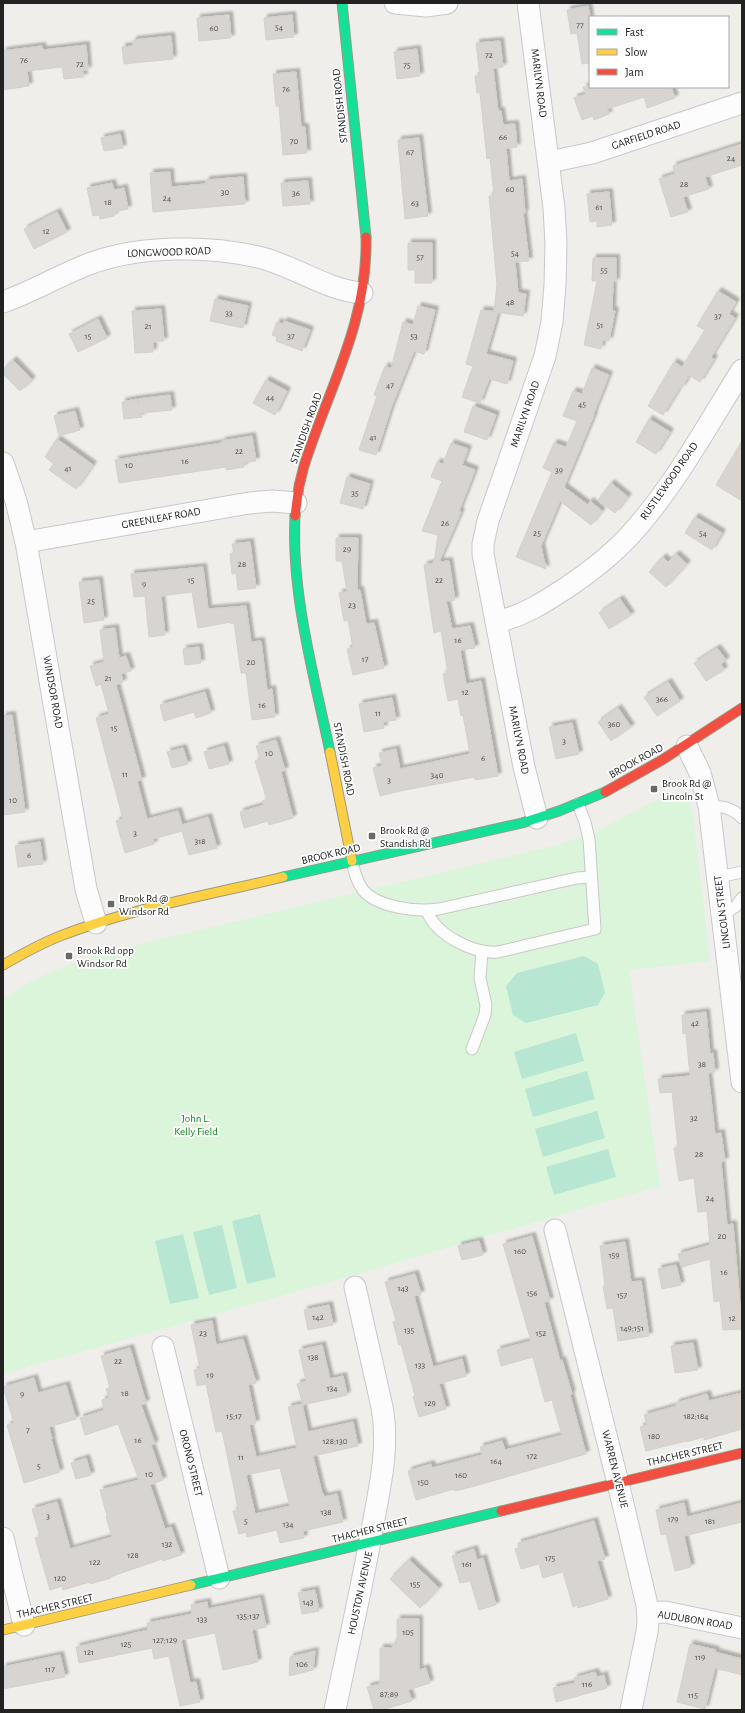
<svg xmlns="http://www.w3.org/2000/svg" width="745" height="1713" viewBox="0 0 745 1713" font-family="'Alegreya Sans',sans-serif">
	<style>
		.park { fill: #daf5da }
		.pitch { fill: #b7e6d2 }
		.building { fill: #d7d4d2; stroke: #d3d0cc; fill-rule: evenodd; filter: url(#shadow) }
		.lines { fill: none; stroke-linecap: round; stroke-linejoin: round }
		.lane-casing { stroke: #c9c8c7; stroke-width: 13 }
		.street-casing { stroke: #c9c8c7; stroke-width: 23 }
		.fast-casing { stroke: #999a82; stroke-width: 11 }
		.slow-casing { stroke: #999a82; stroke-width: 11 }
		.jam-casing { stroke: #999a82; stroke-width: 11 }
		.lane { stroke: #fdfcfc; stroke-width: 11 }
		.street { stroke: #fdfcfc; stroke-width: 21 }
		.fast { stroke: #16e098; stroke-width: 9 }
		.slow { stroke: #ffcf43; stroke-width: 9 }
		.jam { stroke: #f24e42; stroke-width: 9 }
		.poi-dot { fill: #6a6968; stroke: #fff; stroke-width: 1.5 }
		.labels { text-anchor: middle; dominant-baseline: central; stroke-width: 3.5; stroke-linejoin: round; paint-order: stroke }
		.number-label { font-size: 9px; fill: #4f4e4e }
		.street-label { font-size: 11px; fill: #222; stroke: #fff }
		.poi-label { font-size: 11px; fill: #222; stroke: #fff; text-anchor: start }
		.park-label { font-size: 11px; fill: #0c8416; stroke: #fff }
	</style>
	<defs>
		<filter id="shadow"><feDropShadow dx="3.5" dy="-3.5" stdDeviation="1" flood-color="#0004"/></filter>
	</defs>
	<rect width="100%" height="100%" fill="#f0eeeb"/>
	<path class="park" d="M675,793C684,795 689,798 692,808L710,961L629,970L660,1186L295,1292L3,1374V1000C34,976 70,964 107,952L557,845L597,831L669,794Z"/>
	<g class="pitch">
		<polygon points="584,956 598,964 605,993 598,1005 526,1023 513,1015 506,986 517,973"/>
		<polygon points="576,1033 584,1061 522,1079 514,1052"/>
		<polygon points="587,1071 595,1099 533,1117 525,1089"/>
		<polygon points="597,1111 605,1138 543,1157 535,1129"/>
		<polygon points="608,1149 616,1177 554,1195 546,1167"/>
		<polygon points="260,1214 276,1277 247,1284 232,1221"/>
		<polygon points="222,1225 237,1288 209,1295 193,1232"/>
		<polygon points="183,1234 199,1298 170,1304 155,1241"/>
	</g>
	<g class="building">
		<polygon points="588,6 590,16 590,63 582,64 577,33 571,34 567,10"/>
		<polygon points="229,15 231,38 199,41 197,18"/>
		<polygon points="292,15 294,37 266,40 264,18"/>
		<polygon points="171,36 173,59 124,64 122,47 133,46 133,40"/>
		<polygon points="500,41 503,67 493,68 498,111 501,111 503,125 515,124 517,147 506,148 509,181 522,179 525,213 523,213 529,261 515,262 518,293 526,294 523,316 494,312 497,284 489,196 494,196 490,158 487,159 480,93 477,93 475,76 480,76 476,43"/>
		<polygon points="86,45 88,70 83,70 84,77 64,79 62,67 27,71 29,86 3,90 3,51 42,46 43,50"/>
		<polygon points="417,49 420,76 397,79 394,52"/>
		<polygon points="296,72 301,127 305,127 307,153 283,155 279,106 276,106 273,74"/>
		<polygon points="583,87 671,87 675,98 647,108 644,97 607,109 609,114 594,120 593,116 582,120 574,98 586,94"/>
		<polygon points="120,134 123,148 104,151 101,138"/>
		<polygon points="419,138 428,216 405,219 398,140"/>
		<polygon points="742,144 742,165 705,177 709,189 683,197 688,212 671,217 659,179 675,174 673,166"/>
		<polygon points="170,172 171,187 206,184 206,180 243,177 245,204 153,212 150,173"/>
		<polygon points="308,181 310,204 283,206 281,183"/>
		<polygon points="112,183 114,190 124,188 128,209 114,212 114,216 100,219 99,215 93,216 87,188"/>
		<polygon points="609,192 612,225 597,227 597,221 590,222 587,194"/>
		<polygon points="57,212 67,232 34,249 24,229"/>
		<polygon points="408,243 432,243 432,283 415,283 415,270 408,270"/>
		<polygon points="593,258 616,258 616,282 613,281 612,310 615,311 609,341 603,340 601,349 584,345 597,281 592,281"/>
		<polygon points="718,291 736,302 729,314 735,318 711,357 714,359 700,382 689,375 682,388 680,387 663,415 648,406 674,362 682,367 705,330 697,326"/>
		<polygon points="215,299 248,306 243,328 210,321"/>
		<polygon points="418,306 435,310 424,354 414,351 391,408 376,455 359,450 377,396 374,395 385,366 391,369 403,322 413,325"/>
		<polygon points="161,309 164,341 153,342 153,352 135,353 132,311"/>
		<polygon points="481,310 498,312 486,354 513,361 507,384 489,379 480,403 462,397 473,366 466,364"/>
		<polygon points="98,319 107,338 78,352 69,334"/>
		<polygon points="284,321 310,330 302,351 276,341 277,337 272,335 277,322 283,324"/>
		<polygon points="13,360 32,380 20,391 3,374 3,370"/>
		<polygon points="592,368 609,375 593,415 594,415 564,487 588,505 590,501 602,511 591,525 560,501 541,546 546,569 516,557 552,472 543,468 554,443 566,447 577,421 563,416 573,391 582,394"/>
		<polygon points="266,380 287,391 275,415 253,403"/>
		<polygon points="170,395 172,410 141,413 142,417 124,419 122,402 137,399 139,404 138,399"/>
		<polygon points="473,406 496,415 487,440 464,432"/>
		<polygon points="75,411 80,430 59,436 54,416"/>
		<polygon points="649,419 670,432 656,454 636,442"/>
		<polygon points="252,436 256,461 243,463 244,467 226,470 226,467 119,483 115,460 222,443 222,441"/>
		<polygon points="57,439 93,465 76,489 49,470 54,464 45,457"/>
		<polygon points="742,441 742,501 716,485"/>
		<polygon points="451,443 468,449 462,465 475,470 459,511 461,512 439,562 449,561 455,600 446,601 452,629 470,626 475,648 460,650 466,684 481,681 498,776 475,780 475,777 405,790 380,796 373,768 382,766 379,753 396,749 400,769 470,754 463,715 461,716 458,699 448,701 443,674 448,673 441,631 434,633 424,565 434,563 438,535 422,531 442,481 431,477 437,462 443,464"/>
		<polygon points="347,477 370,484 363,509 340,503"/>
		<polygon points="611,483 628,497 615,513 598,500"/>
		<polygon points="695,517 722,533 712,550 685,533"/>
		<polygon points="336,538 358,538 357,590 360,590 366,624 374,623 384,668 353,675 347,649 353,648 348,620 344,621 339,593 347,592 342,561 336,561"/>
		<polygon points="250,542 256,588 238,590 236,573 232,574 230,554 234,553 232,544"/>
		<polygon points="676,554 687,564 666,587 649,572 663,557 668,562"/>
		<polygon points="203,567 208,609 246,606 251,642 261,641 267,690 272,689 275,717 252,720 246,673 241,673 234,623 231,624 231,622 198,628 192,592 161,596 165,635 149,637 145,596 134,597 131,574"/>
		<polygon points="99,580 104,620 84,623 79,582"/>
		<polygon points="620,599 631,615 609,629 599,613"/>
		<polygon points="115,628 119,658 126,656 131,671 121,674 123,682 116,685 142,780 137,781 147,819 178,811 182,825 208,817 217,848 189,855 182,831 153,839 154,844 125,853 116,821 123,819 96,718 109,714 101,684 96,686 90,666 104,662 100,630"/>
		<polygon points="199,647 201,663 185,665 183,649"/>
		<polygon points="717,648 726,660 721,664 724,670 706,681 694,663"/>
		<polygon points="668,682 680,701 657,716 644,697"/>
		<polygon points="205,692 211,713 196,718 194,712 164,721 160,705"/>
		<polygon points="392,698 396,720 383,722 384,728 364,732 359,704"/>
		<polygon points="618,708 631,727 611,741 598,722"/>
		<polygon points="12,715 25,812 3,815 3,716"/>
		<polygon points="572,723 579,754 556,759 549,727"/>
		<polygon points="276,740 285,770 281,772 293,818 269,825 268,821 244,828 240,812 264,805 262,801 267,800 255,761 260,759 256,746"/>
		<polygon points="224,746 229,764 209,769 204,752"/>
		<polygon points="183,748 188,764 172,768 167,752"/>
		<polygon points="40,842 43,864 18,867 15,846"/>
		<polygon points="706,1012 710,1054 713,1053 715,1072 708,1073 715,1134 721,1133 725,1161 721,1162 727,1225 733,1224 740,1305 742,1305 742,1329 723,1330 720,1301 714,1302 710,1259 682,1267 678,1254 710,1245 707,1211 698,1212 694,1178 679,1181 674,1148 678,1148 672,1092 660,1093 658,1079 690,1076 686,1033 683,1034 682,1015"/>
		<polygon points="532,1236 550,1301 544,1302 560,1361 562,1360 572,1394 570,1395 586,1454 475,1486 455,1491 454,1489 416,1500 408,1471 431,1464 432,1468 482,1455 480,1447 502,1441 505,1450 562,1435 552,1400 545,1402 533,1357 501,1366 497,1350 531,1341 503,1244"/>
		<polygon points="479,1241 483,1255 462,1260 458,1246"/>
		<polygon points="625,1242 631,1282 641,1281 649,1336 618,1341 613,1308 607,1309 603,1286 605,1286 600,1246"/>
		<polygon points="676,1265 681,1285 662,1289 658,1269"/>
		<polygon points="415,1274 421,1294 414,1296 433,1367 462,1359 466,1376 439,1384 446,1409 419,1417 413,1397 415,1396 401,1344 399,1345 393,1322 396,1321 385,1282"/>
		<polygon points="329,1305 333,1325 308,1330 304,1310"/>
		<path d="M212,1321L216,1345L243,1339L256,1383L248,1385L256,1423L249,1425L256,1457L297,1448L288,1407L302,1404L308,1432L353,1422L358,1446L313,1456L322,1493H323L324,1497L337,1494L343,1522L303,1531L304,1538L280,1543L277,1530L247,1537L246,1532L239,1534L233,1511L238,1510L235,1493L222,1431L216,1432L206,1384L197,1386L194,1370L200,1369L191,1325ZM280,1468L290,1506L255,1514L246,1475Z"/>
		<polygon points="693,1343 698,1370 675,1373 671,1346"/>
		<polygon points="322,1345 330,1379 343,1376 347,1395 303,1405 297,1384 306,1381 299,1350"/>
		<polygon points="130,1348 146,1403 141,1405 155,1444 151,1445 163,1480 150,1485 165,1529 171,1527 181,1555 163,1561 162,1559 110,1577 111,1578 90,1584 90,1582 63,1590 62,1586 50,1590 35,1538 40,1537 32,1509 57,1502 70,1549 112,1537 106,1517 107,1516 100,1490 139,1480 118,1424 85,1435 80,1418 104,1410 102,1400 109,1398 106,1389 110,1388 101,1356"/>
		<polygon points="34,1378 38,1393 66,1385 76,1419 49,1427 52,1439 51,1439 60,1472 24,1483 7,1425 14,1423 3,1387"/>
		<polygon points="742,1393 742,1429 704,1440 704,1437 686,1442 686,1441 646,1451 640,1427 647,1425 644,1415 676,1406 676,1403 707,1394 709,1401"/>
		<polygon points="86,1458 91,1475 76,1479 71,1463"/>
		<polygon points="684,1503 687,1517 742,1503 742,1522 684,1536 691,1567 675,1571 666,1534 661,1535 656,1510"/>
		<polygon points="594,1521 605,1559 597,1561 608,1599 578,1608 577,1605 573,1607 563,1572 543,1578 539,1564 521,1569 515,1549 519,1548 518,1543"/>
		<polygon points="474,1549 477,1560 483,1558 496,1605 479,1610 470,1581 460,1583 452,1556"/>
		<polygon points="409,1560 439,1588 420,1608 390,1579"/>
		<polygon points="315,1590 319,1611 302,1614 298,1593"/>
		<polygon points="260,1598 266,1627 252,1630 258,1662 223,1670 215,1633 181,1640 190,1683 196,1682 200,1702 180,1706 169,1656 154,1659 152,1648 79,1663 76,1647 148,1630 147,1623 192,1614 191,1605 207,1602 208,1609"/>
		<polygon points="397,1619 419,1619 419,1670 426,1668 430,1683 408,1690 412,1701 381,1710 374,1710 367,1687 380,1684 380,1648 393,1648 392,1644 397,1644"/>
		<polygon points="690,1644 716,1650 715,1652 742,1659 742,1675 715,1668 705,1709 677,1702"/>
		<polygon points="315,1651 313,1670 289,1676 290,1657"/>
		<polygon points="60,1655 65,1677 3,1689 3,1667"/>
		<polygon points="595,1672 597,1677 604,1675 607,1688 556,1702 553,1688 575,1683 574,1678"/>
	</g>
	<g class="lines">
		<g class="lane-casing">
			<g id="lane">
				<path d="M709,806C722,806 733,808 742,818"/>
				<path d="M352,861C354,871 357,882 363,890C378,908 418,912 439,909L577,878L591,877"/>
				<polyline points="718,877 742,872"/>
				<path d="M427,911C436,935 473,954 498,952L595,929L589,839L585,822L578,804"/>
				<polyline points="722,915 736,906 742,898"/>
				<polyline points="472,1049 485,1015 486,1005 480,978 482,952"/>
			</g>
		</g>
		<g class="street-casing">
			<g id="street">
				<polyline points="395,3 426,6 447,3"/>
				<polyline points="528,3 554,208 556,244 555,285 552,322 545,356 488,521 483,544 483,554 524,767 537,818"/>
				<polyline points="549,162 592,153 742,103"/>
				<path d="M3,302C32,292 60,275 89,264C139,245 211,245 262,258C296,267 327,290 362,293"/>
				<polyline points="3,463 16,501 26,542 86,889 96,923"/>
				<polyline points="26,542 249,503 273,501 296,503"/>
				<path d="M496,622C523,616 543,603 566,588C590,572 612,555 631,534C674,487 708,424 742,370"/>
				<polyline points="687,746 700,773 709,806 742,1082"/>
				<polyline points="555,1230 618,1483 647,1605 648,1622 647,1632 631,1710"/>
				<polyline points="163,1347 219,1578"/>
				<polyline points="3,1538 24,1625"/>
				<polyline points="648,1613 665,1612 742,1628"/>
				<path d="M335,1710C348,1646 363,1583 374,1519C381,1481 389,1445 382,1407L355,1287"/>
			</g>
		</g>
		<g class="fast-casing">
			<g id="fast">
				<polyline points="342,3 366,237"/>
				<path d="M295,516C291,594 314,675 330,752"/>
				<polyline points="283,877 522,823 559,811 605,792"/>
				<polyline points="191,1585 501,1511"/>
			</g>
		</g>
		<g class="slow-casing">
			<g id="slow">
				<polyline points="330,752 352,861"/>
				<path d="M3,965C22,954 40,944 60,936C132,908 209,895 283,877"/>
				<polyline points="3,1630 191,1585"/>
			</g>
		</g>
		<g class="jam-casing">
			<g id="jam">
				<path d="M295,516L299,486L304,466C329,387 368,323 366,237"/>
				<polyline points="605,792 662,760 742,708"/>
				<polyline points="501,1511 742,1453"/>
			</g>
		</g>
		<use href="#lane" class="lane"/>
		<use href="#street" class="street"/>
		<use href="#fast" class="fast"/>
		<use href="#slow" class="slow"/>
		<use href="#jam" class="jam"/>
	</g>
	<g class="poi-dot">
		<rect x="650" y="785" width="8" height="8" rx="2"/>
		<rect x="368" y="832" width="8" height="8" rx="2"/>
		<rect x="107" y="900" width="8" height="8" rx="2"/>
		<rect x="65" y="952" width="8" height="8" rx="2"/>
	</g>
	<g class="labels">
		<g class="number-label">
			<text x="580" y="25">77</text>
			<text x="279" y="27">54</text>
			<text x="214" y="28">60</text>
			<text x="489" y="55">72</text>
			<text x="24" y="60">76</text>
			<text x="80" y="64">72</text>
			<text x="407" y="65">75</text>
			<text x="286" y="89">76</text>
			<text x="503" y="137">66</text>
			<text x="294" y="141">70</text>
			<text x="410" y="152">67</text>
			<text x="731" y="158">24</text>
			<text x="684" y="184">28</text>
			<text x="510" y="189">60</text>
			<text x="225" y="192">30</text>
			<text x="296" y="193">36</text>
			<text x="167" y="198">24</text>
			<text x="108" y="202">18</text>
			<text x="415" y="203">63</text>
			<text x="599" y="207">61</text>
			<text x="46" y="231">12</text>
			<text x="515" y="253">54</text>
			<text x="420" y="257">57</text>
			<text x="604" y="270">55</text>
			<text x="510" y="302">48</text>
			<text x="229" y="313">33</text>
			<text x="718" y="316">37</text>
			<text x="600" y="325">51</text>
			<text x="148" y="326">21</text>
			<text x="88" y="336">15</text>
			<text x="291" y="336">37</text>
			<text x="414" y="336">53</text>
			<text x="390" y="385">47</text>
			<text x="270" y="397">44</text>
			<text x="582" y="404">45</text>
			<text x="373" y="437">41</text>
			<text x="239" y="451">22</text>
			<text x="185" y="461">16</text>
			<text x="129" y="465">10</text>
			<text x="68" y="468">41</text>
			<text x="559" y="470">39</text>
			<text x="355" y="493">35</text>
			<text x="445" y="523">26</text>
			<text x="537" y="533">25</text>
			<text x="703" y="533">54</text>
			<text x="347" y="549">29</text>
			<text x="242" y="564">28</text>
			<text x="191" y="580">15</text>
			<text x="439" y="580">22</text>
			<text x="144" y="584">9</text>
			<text x="91" y="601">25</text>
			<text x="352" y="605">23</text>
			<text x="458" y="640">16</text>
			<text x="365" y="659">17</text>
			<text x="251" y="662">20</text>
			<text x="108" y="678">21</text>
			<text x="465" y="692">12</text>
			<text x="662" y="699">366</text>
			<text x="262" y="705">16</text>
			<text x="378" y="713">11</text>
			<text x="614" y="724">360</text>
			<text x="114" y="728">15</text>
			<text x="564" y="741">3</text>
			<text x="269" y="753">10</text>
			<text x="483" y="758">6</text>
			<text x="125" y="774">11</text>
			<text x="437" y="775">340</text>
			<text x="389" y="780">3</text>
			<text x="13" y="800">10</text>
			<text x="135" y="833">3</text>
			<text x="200" y="841">318</text>
			<text x="29" y="855">6</text>
			<text x="695" y="1023">42</text>
			<text x="702" y="1064">38</text>
			<text x="694" y="1118">32</text>
			<text x="699" y="1154">28</text>
			<text x="710" y="1198">24</text>
			<text x="722" y="1236">20</text>
			<text x="520" y="1251">160</text>
			<text x="614" y="1255">159</text>
			<text x="724" y="1272">16</text>
			<text x="403" y="1288">143</text>
			<text x="532" y="1293">156</text>
			<text x="622" y="1295">157</text>
			<text x="318" y="1317">142</text>
			<text x="732" y="1318">12</text>
			<text x="632" y="1328">149;151</text>
			<text x="409" y="1330">135</text>
			<text x="203" y="1333">23</text>
			<text x="541" y="1333">152</text>
			<text x="313" y="1357">138</text>
			<text x="118" y="1361">22</text>
			<text x="420" y="1365">133</text>
			<text x="210" y="1375">19</text>
			<text x="332" y="1388">134</text>
			<text x="125" y="1393">18</text>
			<text x="22" y="1394">9</text>
			<text x="430" y="1403">129</text>
			<text x="234" y="1416">15;17</text>
			<text x="696" y="1416">182;184</text>
			<text x="28" y="1430">7</text>
			<text x="654" y="1436">180</text>
			<text x="138" y="1440">16</text>
			<text x="335" y="1441">128;130</text>
			<text x="532" y="1456">172</text>
			<text x="241" y="1457">11</text>
			<text x="496" y="1461">164</text>
			<text x="39" y="1466">5</text>
			<text x="149" y="1474">10</text>
			<text x="461" y="1475">160</text>
			<text x="423" y="1482">150</text>
			<text x="326" y="1512">138</text>
			<text x="48" y="1516">3</text>
			<text x="673" y="1519">179</text>
			<text x="246" y="1521">5</text>
			<text x="710" y="1521">181</text>
			<text x="288" y="1524">134</text>
			<text x="167" y="1544">132</text>
			<text x="133" y="1555">128</text>
			<text x="550" y="1558">175</text>
			<text x="95" y="1562">122</text>
			<text x="467" y="1564">161</text>
			<text x="60" y="1578">120</text>
			<text x="415" y="1584">155</text>
			<text x="308" y="1602">143</text>
			<text x="248" y="1616">135;137</text>
			<text x="202" y="1619">133</text>
			<text x="408" y="1632">105</text>
			<text x="165" y="1640">127;129</text>
			<text x="126" y="1644">125</text>
			<text x="89" y="1652">121</text>
			<text x="700" y="1657">119</text>
			<text x="302" y="1664">106</text>
			<text x="50" y="1669">117</text>
			<text x="587" y="1684">116</text>
			<text x="389" y="1694">87;89</text>
			<text x="693" y="1695">115</text>
		</g>
		<g class="street-label">
			<text transform="translate(539 83) rotate(83)">MARILYN ROAD</text>
			<text transform="translate(340 106) rotate(-96)">STANDISH ROAD</text>
			<text transform="translate(646 135) rotate(-18)">GARFIELD ROAD</text>
			<text transform="translate(169 252) rotate(-2)">LONGWOOD ROAD</text>
			<text transform="translate(525 414) rotate(-71)">MARILYN ROAD</text>
			<text transform="translate(306 428) rotate(-70)">STANDISH ROAD</text>
			<text transform="translate(669 481) rotate(-55)">RUSTLEWOOD ROAD</text>
			<text transform="translate(161 518) rotate(-10)">GREENLEAF ROAD</text>
			<text transform="translate(53 692) rotate(80)">WINDSOR ROAD</text>
			<text transform="translate(519 740) rotate(79)">MARILYN ROAD</text>
			<text transform="translate(344 759) rotate(79)">STANDISH ROAD</text>
			<text transform="translate(636 761) rotate(-29)">BROOK ROAD</text>
			<text transform="translate(331 854) rotate(-13)">BROOK ROAD</text>
			<text transform="translate(722 912) rotate(-97)">LINCOLN STREET</text>
			<text transform="translate(685 1454) rotate(-13)">THACHER STREET</text>
			<text transform="translate(191 1463) rotate(76)">ORONO STREET</text>
			<text transform="translate(615 1469) rotate(76)">WARREN AVENUE</text>
			<text transform="translate(370 1530) rotate(-14)">THACHER STREET</text>
			<text transform="translate(360 1593) rotate(-78)">HOUSTON AVENUE</text>
			<text transform="translate(55 1606) rotate(-13)">THACHER STREET</text>
			<text transform="translate(695 1620) rotate(9)">AUDUBON ROAD</text>
		</g>
		<g class="poi-label">
			<text x="662" y="783">Brook Rd @<tspan x="662" dy="13">Lincoln St</tspan></text>
			<text x="380" y="830">Brook Rd @<tspan x="380" dy="13">Standish Rd</tspan></text>
			<text x="119" y="898">Brook Rd @<tspan x="119" dy="13">Windsor Rd</tspan></text>
			<text x="77" y="950">Brook Rd opp<tspan x="77" dy="13">Windsor Rd</tspan></text>
		</g>
		<g class="park-label">
			<text x="196" y="1118">John L.<tspan x="196" dy="13">Kelly Field</tspan></text>
		</g>
	</g>
	<rect width="745" height="1713" fill="none" stroke="#222222" stroke-width="8"/>
	<rect x="589" y="16" width="140" height="72" fill="#ffffff" stroke="#a7a7a7"/>
	<rect x="597" y="29" width="20" height="6" fill="#16e098" stroke="#a7a7a7"/>
	<text x="625" y="36" font-size="12" fill="#222222">Fast</text>
	<rect x="597" y="49" width="20" height="6" fill="#ffcf43" stroke="#a7a7a7"/>
	<text x="625" y="56" font-size="12" fill="#222222">Slow</text>
	<rect x="597" y="69" width="20" height="6" fill="#f24e42" stroke="#a7a7a7"/>
	<text x="625" y="76" font-size="12" fill="#222222">Jam</text>
</svg>
